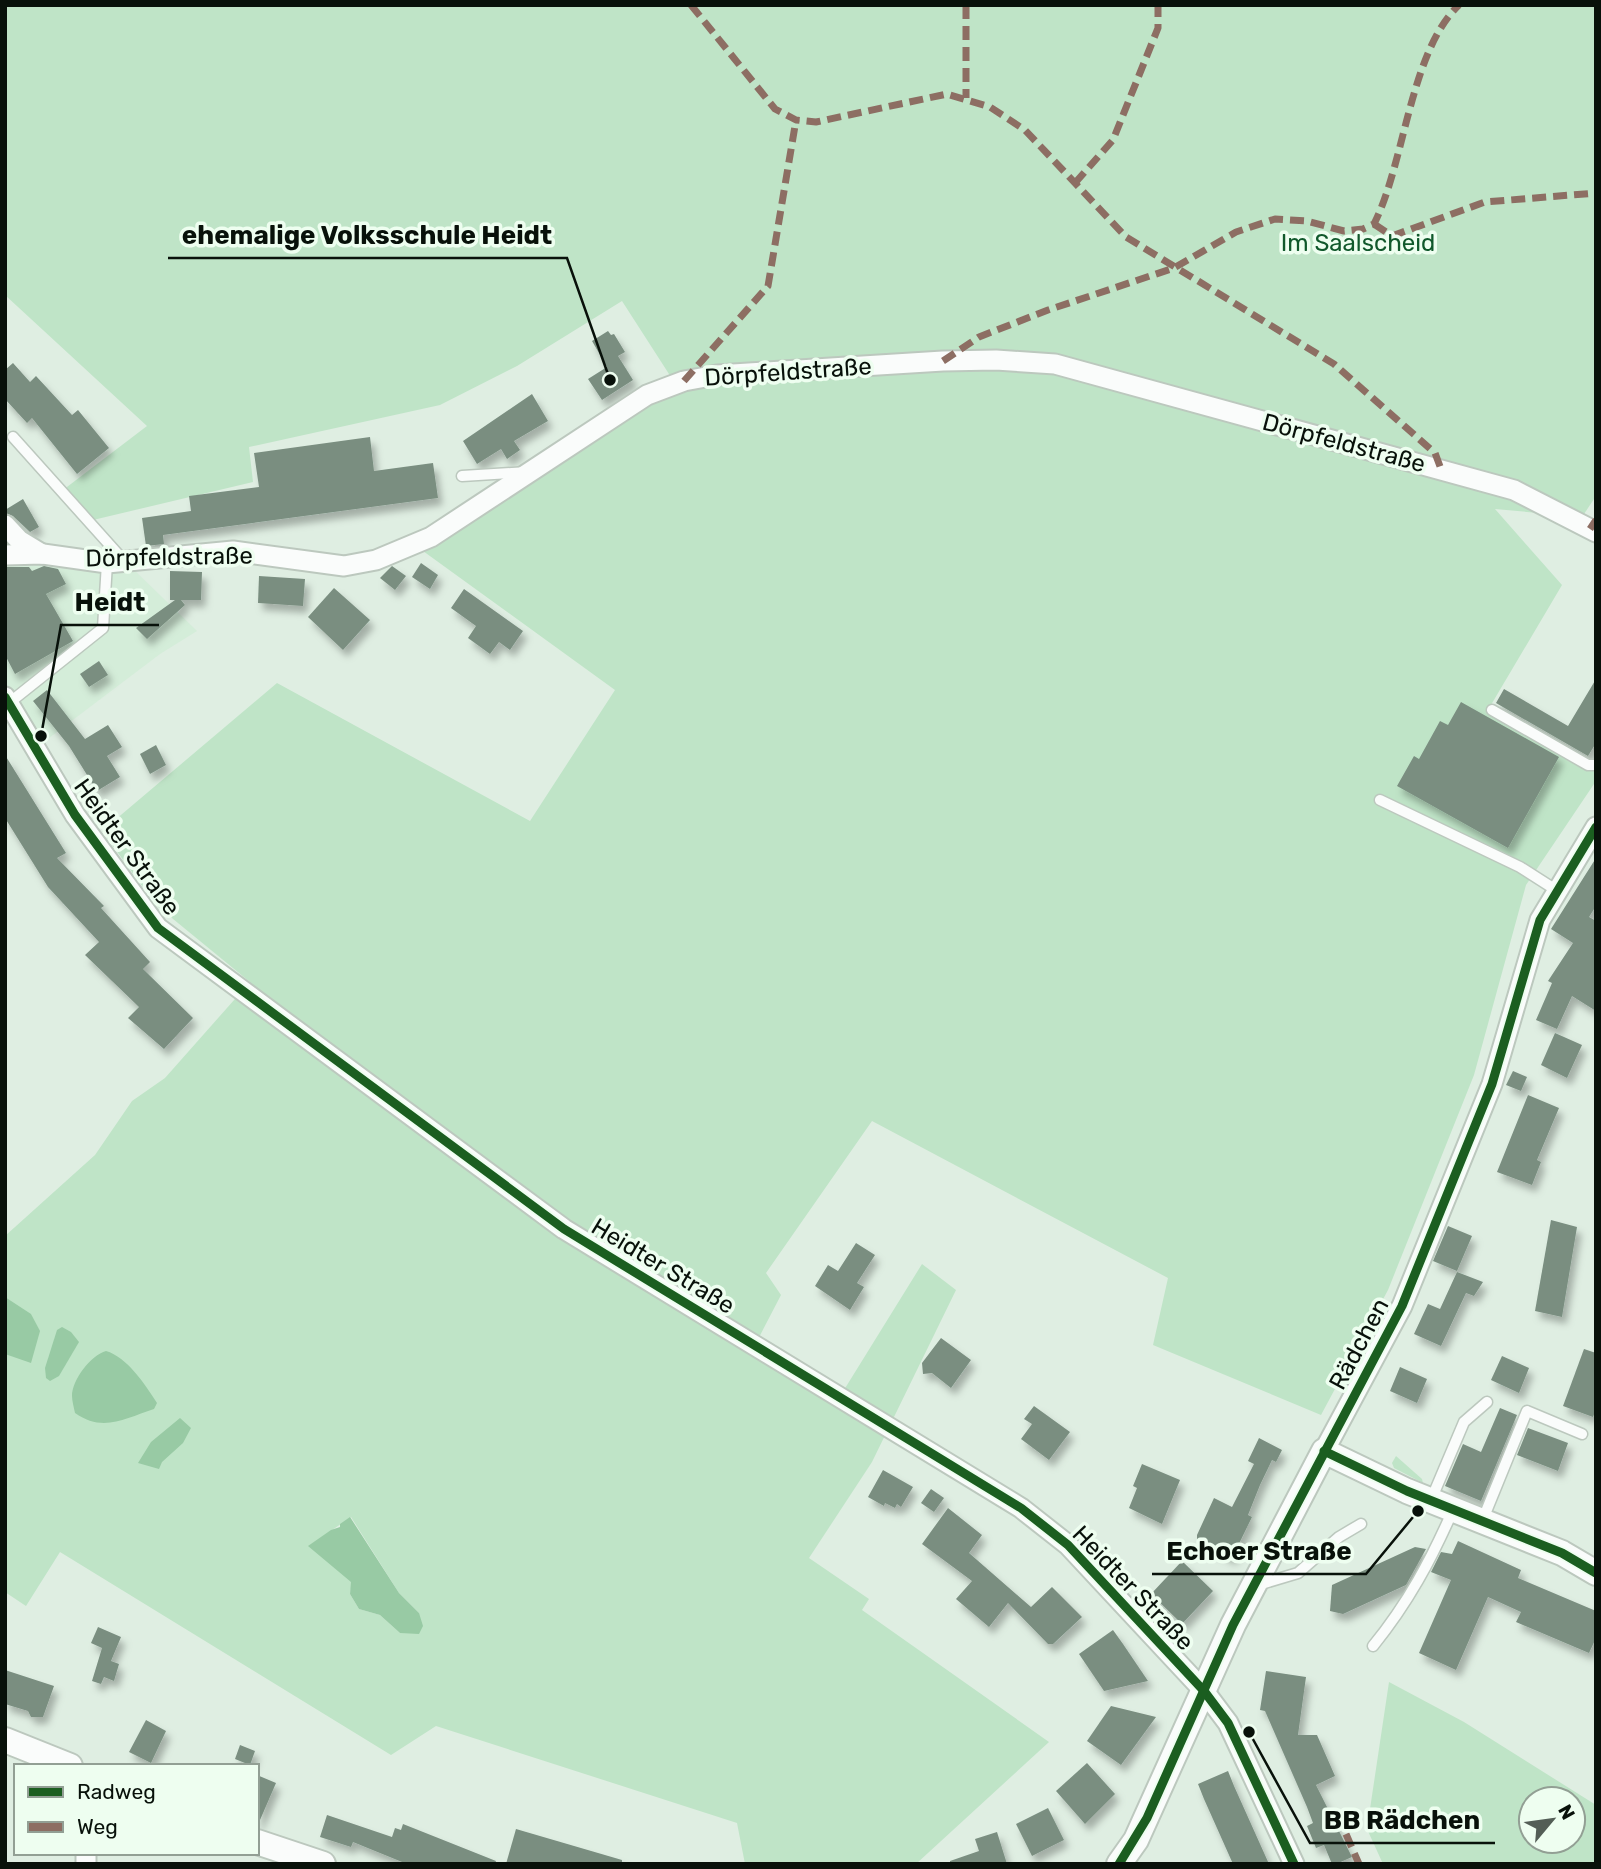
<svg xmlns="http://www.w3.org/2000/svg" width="1601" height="1869" viewBox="0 0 1601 1869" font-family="Rubik,sans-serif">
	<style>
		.built { fill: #d4edd9 }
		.green { fill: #bfe4c7; fill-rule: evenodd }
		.water { fill: #98caa4 }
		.building { fill: #7a8e80; filter: url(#shadow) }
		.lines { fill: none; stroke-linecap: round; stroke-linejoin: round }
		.service-casing { stroke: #bcc8be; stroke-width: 13 }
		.minor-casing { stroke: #bcc8be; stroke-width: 23 }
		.tertiary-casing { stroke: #bcc8be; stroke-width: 28 }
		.service { stroke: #fafcfb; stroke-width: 10 }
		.minor { stroke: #fafcfb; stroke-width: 19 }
		.tertiary { stroke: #fafcfb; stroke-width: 24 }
		.quiet { stroke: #8d6e63; stroke-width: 7; stroke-dasharray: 14 7; stroke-linecap: butt }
		.cycleway-casing { stroke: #eefef0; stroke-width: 13 }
		.cycleway { stroke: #1b5e20; stroke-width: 9 }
		.labels { text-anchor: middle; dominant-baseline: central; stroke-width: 7; stroke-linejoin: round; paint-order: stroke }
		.park-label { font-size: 24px; fill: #10582b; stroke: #eefef0 }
		.street-label { font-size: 24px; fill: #08110a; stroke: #eefef0 }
		.leader { fill: none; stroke: #08110a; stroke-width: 2.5 }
		.callout-dot { fill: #08110a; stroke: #eefef0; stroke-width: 2.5 }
		.callout-label { font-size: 26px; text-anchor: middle; font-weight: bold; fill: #08110a; stroke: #eefef0; stroke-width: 7; stroke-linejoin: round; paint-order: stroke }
	</style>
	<defs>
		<filter id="shadow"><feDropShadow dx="4.5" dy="7" stdDeviation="3.5" flood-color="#0004"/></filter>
	</defs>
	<rect width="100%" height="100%" fill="#dfeee2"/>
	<polygon class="built" points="5,559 131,567 197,631 160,654 45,741 5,685"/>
	<g class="green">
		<path d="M5,5H1596V496L1582,517L1495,509L1562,585L1488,710L1596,772V781L1526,885L1474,1075L1388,1290L1321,1415L1153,1345L1168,1278L872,1121L766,1273L781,1295L755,1345L839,1398L922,1264L956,1290L872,1462L809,1558L869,1599L862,1610L1049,1742L916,1864H745L737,1823L436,1726L391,1755L60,1552L26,1606L5,1592V1236L95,1155L132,1101L165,1078L250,982L156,905L102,831L277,683L530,821L615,690L423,551L678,388L622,301L517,366L440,405L249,447L253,482L93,520L63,490L147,426L5,295ZM351,1517L399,1593L419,1613L400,1633L380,1615L359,1609L350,1594L352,1582L309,1546Z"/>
		<polygon points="1396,1456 1422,1479 1423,1483 1394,1468 1392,1463"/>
		<path d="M1389,1682L1464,1722L1596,1805V1864H1383L1367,1829ZM1531,1799H1573V1841H1531Z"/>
	</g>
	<g class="water">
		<polygon points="5,1297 31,1314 40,1331 31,1363 5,1354"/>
		<polygon points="62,1327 71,1332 79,1342 59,1376 50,1381 46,1378 45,1368 57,1330"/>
		<path d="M106,1351C127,1357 145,1384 157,1403L154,1409C126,1418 103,1433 75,1413C74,1408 72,1401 72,1396C72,1380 91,1355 106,1351Z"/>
		<polygon points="180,1418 191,1428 183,1443 162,1462 159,1469 138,1463 151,1442"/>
		<polygon points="350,1517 399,1593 419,1613 423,1626 419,1634 400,1633 380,1615 359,1609 350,1594 351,1582 308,1546 331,1530 340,1527 340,1524"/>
	</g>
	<g class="building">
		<polygon points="608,331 611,335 614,334 625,352 618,356 633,380 602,400 588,379 607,367 592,341"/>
		<polygon points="13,363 30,382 36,376 72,415 78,410 109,448 77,474 32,418 27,423 5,399 5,370"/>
		<polygon points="532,394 548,421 514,441 520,450 507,459 501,449 477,464 463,441"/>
		<polygon points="370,437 374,471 433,463 438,498 163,535 164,544 146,546 142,518 191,511 189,496 259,487 254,453"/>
		<polygon points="23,499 39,527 30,532 13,516 5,513 5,510"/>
		<polygon points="421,563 438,575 430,589 412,577"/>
		<polygon points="44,566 58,569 66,584 46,594 73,641 15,674 5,655 5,567 29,567 32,571"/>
		<polygon points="392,566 406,576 395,590 380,578"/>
		<polygon points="170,571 202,572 201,600 181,600 185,605 147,639 136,628 175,600 170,600"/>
		<polygon points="259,576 305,579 303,606 258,603"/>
		<polygon points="334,588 370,620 343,650 308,617"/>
		<polygon points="464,589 523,631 510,650 499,642 490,654 468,638 476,626 451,608"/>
		<polygon points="99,661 108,675 89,687 80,674"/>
		<polygon points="1596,679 1596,743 1588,756 1496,703 1504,689 1568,726"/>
		<polygon points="47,690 85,739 108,725 122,747 107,756 120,777 97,791 69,746 33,701"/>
		<polygon points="1461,702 1559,757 1508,848 1397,786 1414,756 1419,759 1440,721 1448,725"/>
		<polygon points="156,745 166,765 150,774 140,754"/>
		<polygon points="5,755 66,853 57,858 104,906 101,908 150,962 143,969 193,1018 164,1049 128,1018 139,1007 85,955 99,942 48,887 5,818"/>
		<polygon points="1596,858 1596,906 1589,917 1596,921 1596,1011 1572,996 1557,1029 1536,1020 1552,983 1548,981 1573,943 1551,929"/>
		<polygon points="1555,1033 1582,1045 1567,1078 1541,1065"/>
		<polygon points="1513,1071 1527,1077 1521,1091 1506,1085"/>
		<polygon points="1528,1095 1559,1108 1537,1160 1541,1162 1532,1185 1497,1172"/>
		<polygon points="1551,1220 1577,1227 1562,1317 1535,1311"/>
		<polygon points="1448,1226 1472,1236 1457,1271 1433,1261"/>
		<polygon points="856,1243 875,1255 857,1283 864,1287 850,1310 815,1286 828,1265 838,1271"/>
		<polygon points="1457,1272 1483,1282 1474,1296 1466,1293 1441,1346 1414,1334 1428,1304 1440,1309"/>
		<polygon points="941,1338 971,1360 951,1388 932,1373 923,1374 922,1363"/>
		<polygon points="1584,1349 1596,1353 1596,1409 1593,1417 1563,1406"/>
		<polygon points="1502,1356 1529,1368 1519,1393 1491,1380"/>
		<polygon points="1400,1367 1427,1379 1417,1403 1390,1391"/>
		<polygon points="1034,1406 1070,1432 1049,1460 1021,1439 1032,1424 1024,1419"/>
		<polygon points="1500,1408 1517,1415 1481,1501 1445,1486 1463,1444 1481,1452"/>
		<polygon points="1528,1428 1568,1443 1558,1471 1517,1455"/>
		<polygon points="1259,1438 1282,1450 1276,1462 1272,1460 1260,1485 1248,1515 1252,1517 1232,1558 1197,1541 1197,1535 1214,1498 1232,1507 1254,1464 1248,1461"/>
		<polygon points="1142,1464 1180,1480 1162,1524 1129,1508 1137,1488 1133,1486"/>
		<polygon points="883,1470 913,1487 901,1507 897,1504 895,1508 885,1503 884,1506 868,1497"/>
		<polygon points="931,1489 944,1498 934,1512 921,1503"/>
		<polygon points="948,1508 982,1535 969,1553 1031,1607 1052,1587 1082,1617 1053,1644 1048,1644 1008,1603 989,1627 956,1599 972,1581 922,1544"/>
		<polygon points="1458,1541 1521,1570 1518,1578 1596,1611 1596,1638 1589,1653 1516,1622 1521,1612 1488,1597 1456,1670 1419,1653 1451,1580 1431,1572 1441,1552 1452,1554"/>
		<polygon points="1415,1547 1426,1549 1406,1585 1343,1614 1330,1611 1332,1585"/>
		<polygon points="1182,1561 1213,1591 1182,1624 1151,1594"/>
		<polygon points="98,1627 121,1637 111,1661 119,1664 114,1681 104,1677 101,1684 92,1681 102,1648 91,1643"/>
		<polygon points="1113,1630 1123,1644 1148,1681 1104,1691 1079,1654"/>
		<polygon points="5,1670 54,1686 43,1717 31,1717 28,1711 5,1704"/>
		<polygon points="1266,1671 1306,1677 1298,1735 1317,1735 1335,1776 1316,1785 1352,1857 1336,1864 1332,1864 1324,1845 1316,1848 1307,1826 1313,1823 1307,1807 1265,1711 1260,1710"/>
		<polygon points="1111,1706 1156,1717 1121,1765 1087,1741"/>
		<polygon points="146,1720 166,1731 151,1763 129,1752"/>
		<polygon points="240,1745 255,1751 250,1765 235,1759"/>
		<polygon points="1087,1763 1115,1794 1085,1824 1056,1791"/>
		<polygon points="1228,1771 1234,1786 1269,1864 1233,1864 1204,1799 1198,1784"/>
		<polygon points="257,1775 276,1783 257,1827"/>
		<polygon points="1048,1808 1064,1840 1032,1856 1016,1824"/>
		<polygon points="327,1815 392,1837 395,1828 401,1830 403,1824 496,1861 495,1864 407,1864 353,1842 351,1847 320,1837"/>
		<polygon points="516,1829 622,1860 622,1864 506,1864"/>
		<polygon points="997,1832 1007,1864 950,1864 950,1861 979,1851 975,1839"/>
	</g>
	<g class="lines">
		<g class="service-casing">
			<g id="service">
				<polyline points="13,437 125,562"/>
				<polyline points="462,476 528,472"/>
				<polyline points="9,703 103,628 107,563"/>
				<polyline points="1492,710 1588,765 1596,765"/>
				<polyline points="1380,800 1520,867 1556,890"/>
				<polyline points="1431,1500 1464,1422 1487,1402"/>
				<polyline points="1483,1519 1527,1411 1582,1434"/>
				<polyline points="1258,1585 1298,1573 1339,1537 1361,1524"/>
				<path d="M1373,1646C1408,1603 1431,1560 1453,1510"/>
			</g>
		</g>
		<g class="minor-casing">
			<g id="minor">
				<polyline points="5,525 19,540 42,554"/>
				<polyline points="5,555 43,554 107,563 233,551 344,566 376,560 431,537 647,395 684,381 717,375 943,361 996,360 1055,364 1514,490 1596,532"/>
				<polyline points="5,697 75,815 158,928 564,1229 1021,1508 1068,1545 1204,1691 1228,1723 1294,1864"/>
				<polyline points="1324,1451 1402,1306 1492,1084 1540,920 1596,827"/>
				<polyline points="86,1853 86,1864"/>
			</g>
		</g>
		<g class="tertiary-casing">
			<g id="tertiary">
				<polyline points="5,1740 70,1766"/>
				<polyline points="257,1842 323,1864"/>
				<polyline points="1119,1864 1136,1840 1233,1625 1324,1451 1407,1491 1562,1553 1596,1573"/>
			</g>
		</g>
		<use href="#service" class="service"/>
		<use href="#minor" class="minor"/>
		<use href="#tertiary" class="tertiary"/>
		<g class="quiet">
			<polyline points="691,5 775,109 796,120 816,122 947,94 990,107 1025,130 1126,237 1334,364 1435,453 1441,469"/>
			<polyline points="966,5 966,98"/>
			<polyline points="1075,183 1113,140 1158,28 1158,5"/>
			<polyline points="1374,224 1392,236 1485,202 1596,193"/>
			<path d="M943,361L979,337L1048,310L1174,268L1236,232L1275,219L1307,221L1344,231L1363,229L1374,224C1405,163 1410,51 1459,5"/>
			<polyline points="684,381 768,286 796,120"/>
			<polyline points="1590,529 1596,520"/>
			<polyline points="1346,1834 1359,1864"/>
		</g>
		<g class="cycleway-casing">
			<g id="cycleway">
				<polyline points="5,697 75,815 158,928 564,1229 1021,1508 1068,1545 1204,1691 1228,1723 1294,1864"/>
				<polyline points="1324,1451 1407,1491 1562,1553 1596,1573"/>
				<polyline points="1119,1864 1147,1818 1233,1625 1402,1306 1492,1084 1540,920 1596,827"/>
			</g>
		</g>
		<use href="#cycleway" class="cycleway"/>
	</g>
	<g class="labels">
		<g class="park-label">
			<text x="1358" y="243">Im Saalscheid</text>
		</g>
		<g class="street-label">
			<text transform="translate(788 372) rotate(-4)">Dörpfeldstraße</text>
			<text transform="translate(1344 443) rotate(15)">Dörpfeldstraße</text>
			<text transform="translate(169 557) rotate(-1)">Dörpfeldstraße</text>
			<text transform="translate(127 847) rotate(54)">Heidter Straße</text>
			<text transform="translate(663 1266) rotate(31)">Heidter Straße</text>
			<text transform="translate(1359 1344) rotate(-62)">Rädchen</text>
			<text transform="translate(1133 1588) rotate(46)">Heidter Straße</text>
		</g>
	</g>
	<path class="leader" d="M610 380L567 258H168M41 736L61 625H159M1418 1511L1366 1574H1152M1249 1732L1310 1843H1495"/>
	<g class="callout-dot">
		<circle cx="610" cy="380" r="7"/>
		<circle cx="41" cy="736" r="7"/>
		<circle cx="1418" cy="1511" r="7"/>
		<circle cx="1249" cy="1732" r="7"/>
	</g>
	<g class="callout-label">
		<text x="367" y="244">ehemalige Volksschule Heidt</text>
		<text x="110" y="611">Heidt</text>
		<text x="1259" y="1560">Echoer Straße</text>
		<text x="1402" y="1829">BB Rädchen</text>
	</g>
	<rect width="1601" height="1869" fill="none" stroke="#08110a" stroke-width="14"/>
	<rect x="14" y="1764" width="245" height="91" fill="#eefef0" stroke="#929f94" stroke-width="2"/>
	<rect x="28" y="1787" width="35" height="10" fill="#1b5e20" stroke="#929f94" stroke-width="2"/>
	<text x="77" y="1799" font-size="21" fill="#08110a">Radweg</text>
	<rect x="28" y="1822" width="35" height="10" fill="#8d6e63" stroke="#929f94" stroke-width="2"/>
	<text x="77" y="1834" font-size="21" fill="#08110a">Weg</text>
	<g transform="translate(1552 1820) rotate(61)"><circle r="33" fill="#eefef0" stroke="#929f94" stroke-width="2"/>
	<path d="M0-5L12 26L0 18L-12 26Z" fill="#535e56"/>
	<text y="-10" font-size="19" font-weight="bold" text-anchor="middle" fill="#08110a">N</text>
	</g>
</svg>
